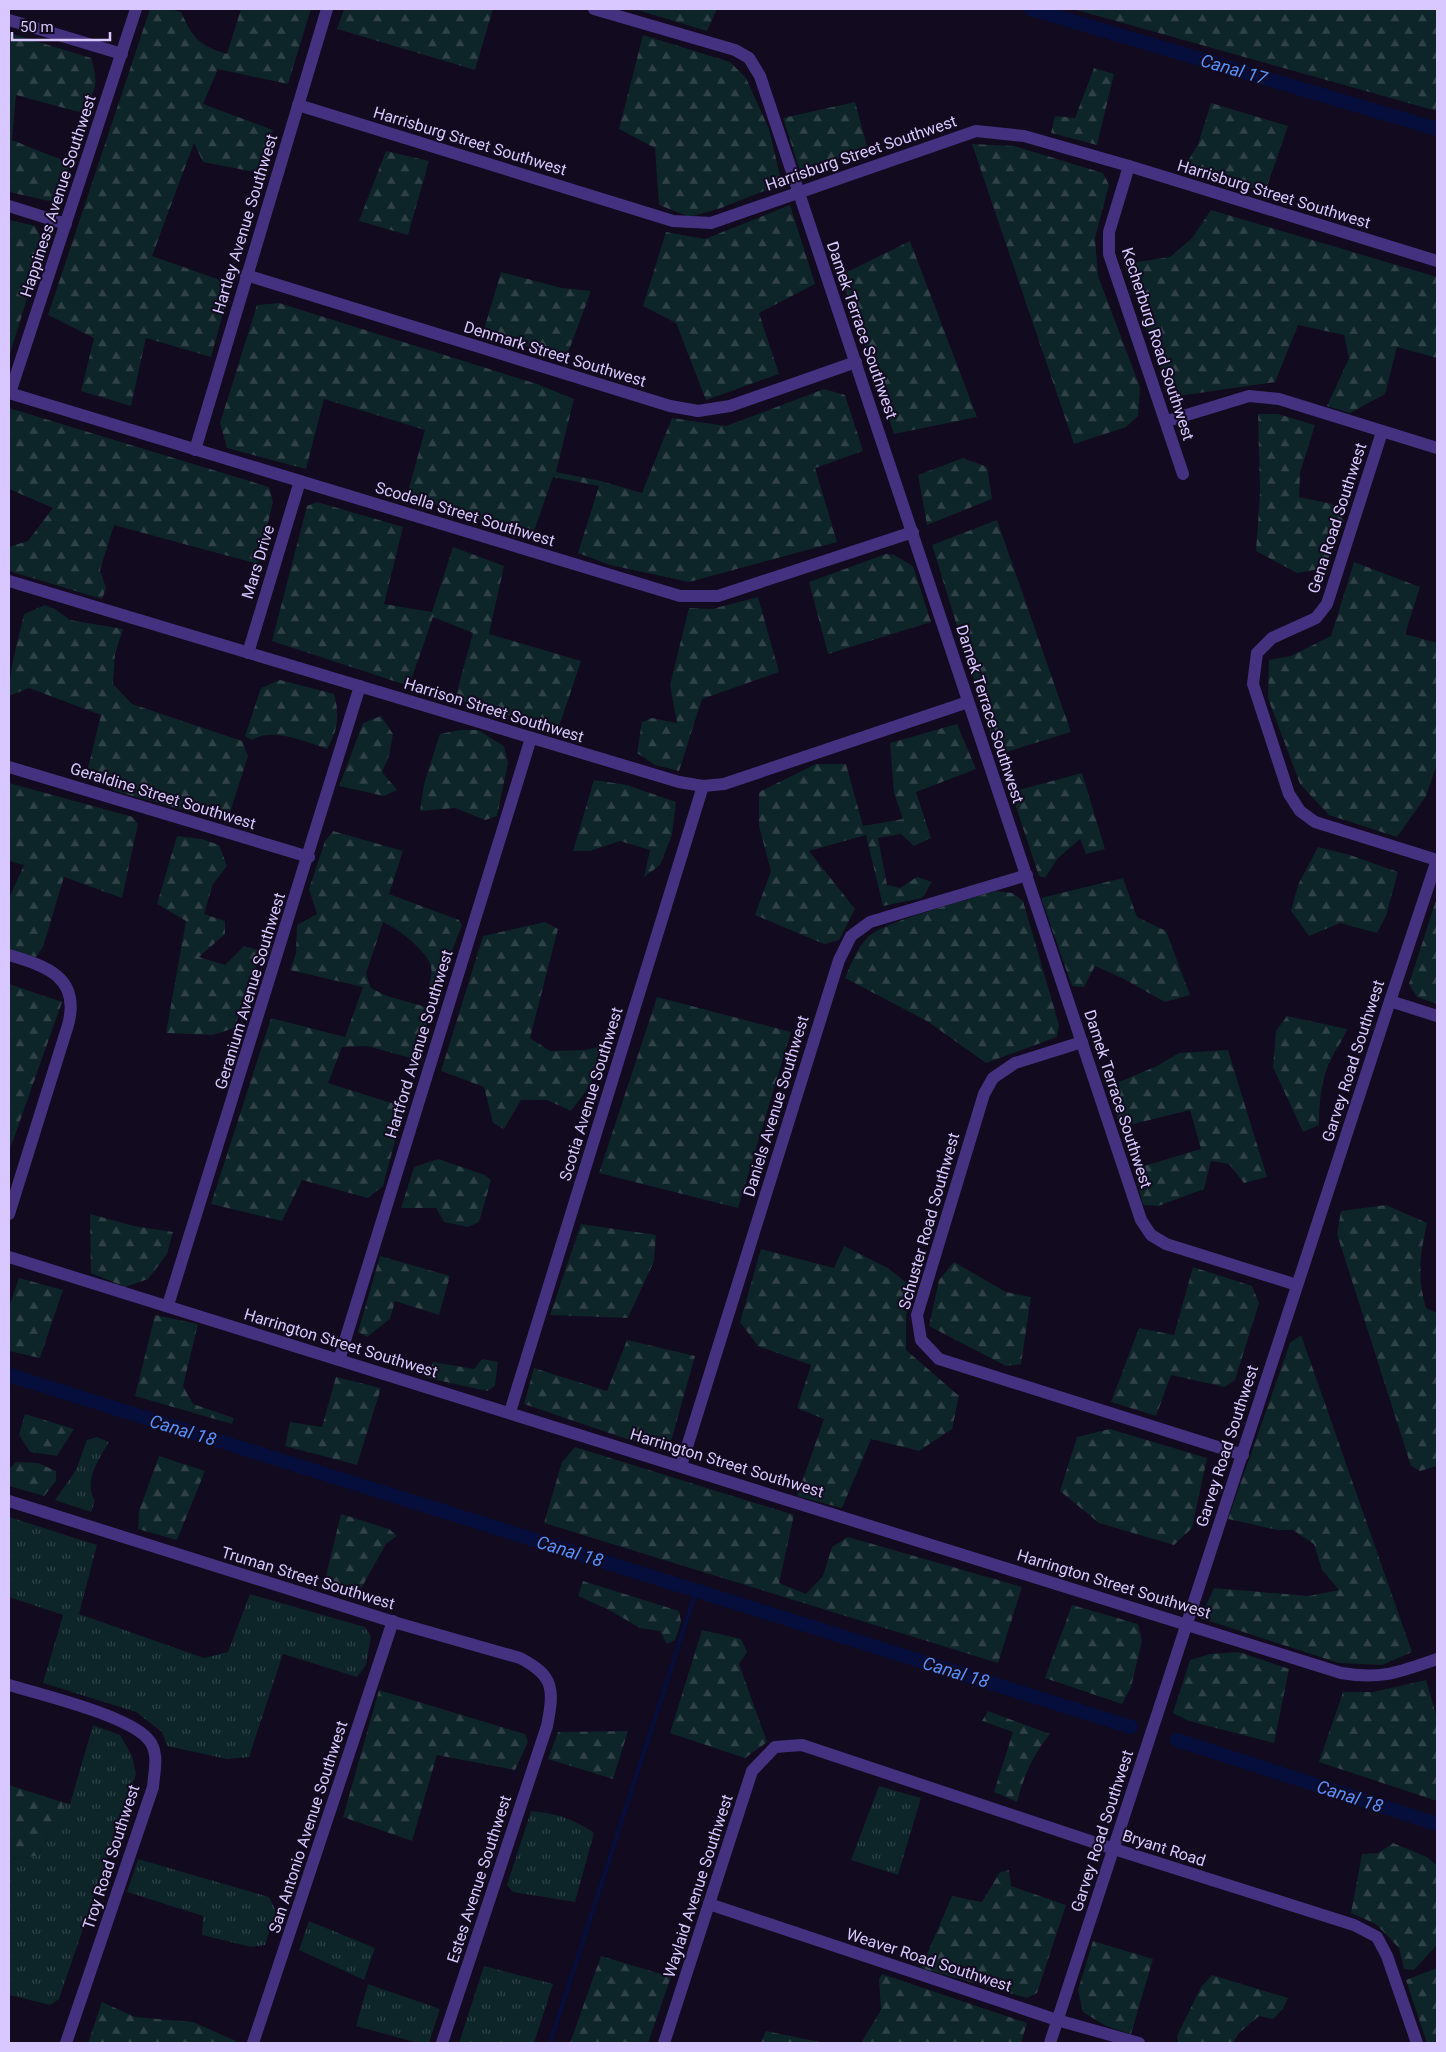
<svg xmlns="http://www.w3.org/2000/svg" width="1446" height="2052" viewBox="0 0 1446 2052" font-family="Roboto,sans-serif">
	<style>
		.grass { fill: url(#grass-tufts) }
		.forest { fill: url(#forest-firs) }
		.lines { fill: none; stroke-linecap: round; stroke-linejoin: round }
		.stream { stroke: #060f3c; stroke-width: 4 }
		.canal { stroke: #060f3c; stroke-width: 14 }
		.minor { stroke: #443280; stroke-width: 12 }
		.tertiary { stroke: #443280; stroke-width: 12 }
		.labels { text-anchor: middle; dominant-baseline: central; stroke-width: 4; stroke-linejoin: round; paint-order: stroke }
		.street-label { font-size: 16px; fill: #d8c8ff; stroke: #120a1e }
		.water-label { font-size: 18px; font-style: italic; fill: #5690ff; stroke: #120a1e }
	</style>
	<defs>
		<pattern id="grass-tufts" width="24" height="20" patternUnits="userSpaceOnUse" patternTransform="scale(1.25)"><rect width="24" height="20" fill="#0d2428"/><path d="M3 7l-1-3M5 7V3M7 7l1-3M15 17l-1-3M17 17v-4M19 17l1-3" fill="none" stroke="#304248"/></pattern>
		<pattern id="forest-firs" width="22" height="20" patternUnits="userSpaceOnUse" patternTransform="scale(1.25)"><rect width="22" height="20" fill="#0d2428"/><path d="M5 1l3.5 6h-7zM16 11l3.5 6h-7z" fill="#304248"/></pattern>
	</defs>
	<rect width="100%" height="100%" fill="#120a1e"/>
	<g class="grass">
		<path d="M97,1437L109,1442C99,1459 83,1481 95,1501L91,1512L55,1500L76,1470L87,1440Z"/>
		<polygon points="9,1517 97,1545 79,1614 204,1658 228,1652 250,1594 365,1627 371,1637 366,1665 357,1677 283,1654 249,1757 227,1759 167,1746 162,1732 136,1712 43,1683 63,1615 9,1597"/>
		<polygon points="93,1725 120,1735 132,1756 136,1774 59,1999 50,2005 9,1995 9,1859 38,1856 51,1829 63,1821 62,1802 70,1804"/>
		<polygon points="879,1786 921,1798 898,1875 851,1860"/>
		<path d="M531,1811C557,1814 572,1818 594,1833L575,1902L513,1892L507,1885Z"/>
		<polygon points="138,1859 269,1897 276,1911 265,1945 251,1947 202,1935 203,1916 127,1892"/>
		<polygon points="309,1921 375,1948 364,1980 299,1950"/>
		<polygon points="484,1966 553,1984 534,2043 459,2043"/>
		<polygon points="368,1984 440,2009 429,2043 418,2043 356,2026"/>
	</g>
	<g class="forest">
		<path d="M150,9H170L181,12C193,38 198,45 227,54L241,9H311L288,84L218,69L203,104L273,130L260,173L203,162L194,143L152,256L231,284L211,357L146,338L131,406L81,391L94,338L48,315Z"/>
		<polygon points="344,9 493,9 475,70 337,29"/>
		<polygon points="634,9 717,9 707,31"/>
		<polygon points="1073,9 1437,9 1437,111"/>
		<path d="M9,33L91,58C99,84 97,92 79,112L16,95L12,140L69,163V184L58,203L9,192Z"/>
		<polygon points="643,35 730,62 746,78 769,129 782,184 721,208 690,217 659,205 655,148 619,129"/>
		<polygon points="1094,68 1114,74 1097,145 1051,133 1055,116 1075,118"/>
		<polygon points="855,102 867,146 801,174 783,118"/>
		<polygon points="1211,103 1288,126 1265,192 1184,168 1198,144"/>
		<polygon points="972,144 1014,146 1103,173 1109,185 1095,238 1098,276 1140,387 1138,416 1126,427 1074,444"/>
		<polygon points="386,151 429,161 408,235 359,221"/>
		<polygon points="790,205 815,284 759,313 779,374 706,400 676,323 643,306 666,232 705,239"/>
		<polygon points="1211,210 1437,277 1437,358 1397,347 1385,394 1350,413 1327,406 1349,358 1344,335 1298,325 1275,382 1171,397 1124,264 1170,257 1192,238"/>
		<polygon points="9,220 35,226 44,244 9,357"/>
		<polygon points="910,241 977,417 894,434 841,275"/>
		<polygon points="501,272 562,288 591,291 566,358 483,333"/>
		<polygon points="279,303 537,384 574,399 556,472 601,481 642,493 672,418 726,426 824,389 845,395 863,451 815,468 837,542 689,582 610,565 578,553 599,486 553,477 532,537 407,495 425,430 324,399 306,469 227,448 220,423 257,305"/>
		<polygon points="9,408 269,487 273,502 258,564 114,525 100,570 106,588 102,599 9,571 9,547 28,541 53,508 9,489"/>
		<polygon points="1258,414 1278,414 1315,425 1300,473 1299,497 1332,504 1344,521 1330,556 1319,569 1297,573 1256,551 1260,493"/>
		<polygon points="963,458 987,467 992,499 927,525 918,475"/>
		<polygon points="317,502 403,527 384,604 432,612 453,547 504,566 489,634 581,661 558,730 462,701 456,695 473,633 433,617 409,686 272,641 307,506"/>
		<polygon points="997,520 1071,732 997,755 932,545"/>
		<polygon points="886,554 894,555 913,566 931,622 828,654 809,582"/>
		<polygon points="1354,562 1420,587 1405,634 1437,643 1437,764 1426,796 1397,837 1329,815 1300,784 1268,698 1269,660 1291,656 1331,636"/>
		<polygon points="758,597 779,672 702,699 679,771 655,765 637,753 642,722 652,718 677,723 670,685 689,608 712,609"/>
		<path d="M45,605L55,609L70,620L123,629L115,654L113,684L132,704L242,741L248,756L227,822L115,791L88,768L101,715L29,688L9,696C9,669 18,641 24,614Z"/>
		<path d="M280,680L334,694C340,715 338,730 327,749C306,742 272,727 252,740L245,736L261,688Z"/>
		<polygon points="381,716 393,734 389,756 382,772 397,790 384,796 339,786 363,723"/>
		<polygon points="957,724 976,769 916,792 931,838 914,846 901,834 878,838 887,885 900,888 917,877 932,882 922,898 883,906 866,835 809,851 855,909 839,940 824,944 755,915 771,871 759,826 759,792 816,764 846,764 863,826 903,819 894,793 890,743"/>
		<polygon points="460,730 478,730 504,746 508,763 497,816 485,820 455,808 420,811 424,784 440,734"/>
		<polygon points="1082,773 1105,849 1086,854 1080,839 1058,858 1045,878 1039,876 1011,792"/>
		<polygon points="594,780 627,785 676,802 672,835 660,865 644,877 650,850 620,841 590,851 573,851"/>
		<polygon points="9,783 133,817 138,824 122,898 64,877 43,947 36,957 9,949 9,898 24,865 9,861"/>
		<path d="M333,831L403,851L389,894L459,920L462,925L436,993L428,990C429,984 433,973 431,967C427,950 398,929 383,922L366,974L371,988L387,996L433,1009L414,1059L367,1046L342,1047L328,1083L404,1107L383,1186L368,1198L302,1180L282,1221L211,1204L271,1018L345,1037L363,987L290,970L296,953L297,925L317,914L309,889L325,841Z"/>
		<polygon points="177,836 202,839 219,845 227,866 213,884 204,914 225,921 225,934 199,957 225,965 244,946 262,951 234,1028 213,1035 166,1033 186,921 157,904"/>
		<polygon points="1318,847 1350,855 1398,872 1386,916 1377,933 1340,923 1309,936 1291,911 1298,885"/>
		<polygon points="1123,878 1137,917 1166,931 1190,995 1165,1002 1122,978 1095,966 1084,987 1072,986 1041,898"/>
		<path d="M995,891L1012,893L1023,901L1059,1025L1057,1037L986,1063L927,1021L845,978C851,964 857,948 868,937C885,921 968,900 995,891Z"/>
		<polygon points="1437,897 1437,1004 1417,997 1409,984"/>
		<polygon points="545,922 558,929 530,1038 550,1051 585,1050 607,1045 589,1087 571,1111 547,1100 521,1100 504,1129 493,1123 484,1087 441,1071 483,936"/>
		<polygon points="9,984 62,1002 9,1152"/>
		<polygon points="657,997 791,1032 738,1208 599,1173"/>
		<path d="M1287,1016L1347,1029C1343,1040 1337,1047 1332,1057C1321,1078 1319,1102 1319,1125L1303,1132L1273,1067L1276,1031Z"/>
		<polygon points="1228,1050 1267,1177 1244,1183 1229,1164 1211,1161 1204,1189 1158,1206 1143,1205 1134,1169 1201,1149 1190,1110 1125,1126 1117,1118 1119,1082 1157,1066 1179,1053"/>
		<polygon points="438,1159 485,1175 491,1180 479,1222 468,1227 444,1222 436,1208 401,1208 414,1167"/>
		<path d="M1386,1205L1427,1223C1420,1254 1417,1278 1426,1308L1437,1313V1466L1420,1471L1411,1466L1337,1234L1341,1211Z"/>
		<polygon points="90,1214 134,1226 173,1232 167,1254 148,1279 125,1287 91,1273"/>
		<polygon points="581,1224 656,1235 654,1261 628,1318 550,1315"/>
		<polygon points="844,1246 888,1268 913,1288 906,1316 906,1350 959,1396 952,1429 919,1451 871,1439 842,1508 797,1496 824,1419 797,1408 811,1365 758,1346 740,1322 761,1249 834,1268"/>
		<polygon points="380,1256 450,1276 439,1315 395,1301 390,1319 367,1337 358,1332"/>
		<polygon points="954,1262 1006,1292 1031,1297 1021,1364 1006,1366 929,1326 939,1280"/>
		<polygon points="1193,1267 1252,1286 1259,1303 1235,1380 1225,1387 1171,1375 1156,1416 1111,1402 1139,1328 1174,1335"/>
		<polygon points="19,1278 63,1290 40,1358 9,1351 9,1307"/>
		<polygon points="155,1315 198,1324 183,1386 193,1404 234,1418 232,1424 135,1396"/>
		<polygon points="1301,1335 1412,1652 1382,1665 1339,1663 1200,1618 1214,1588 1309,1596 1339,1590 1322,1570 1314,1544 1293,1530 1278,1530 1228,1519 1290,1343"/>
		<polygon points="627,1340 695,1356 672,1438 662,1451 524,1404 534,1368 607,1391"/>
		<polygon points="482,1359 498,1362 495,1386 487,1391 428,1378 433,1362 474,1369"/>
		<polygon points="336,1377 381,1388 357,1465 285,1446 290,1422 322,1427"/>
		<polygon points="25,1414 74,1429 57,1456 30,1452 19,1435"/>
		<polygon points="1110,1429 1207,1458 1192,1528 1174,1545 1099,1523 1060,1491 1077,1437"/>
		<polygon points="575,1447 794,1515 779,1583 806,1594 823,1576 832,1547 848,1537 1022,1587 998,1663 544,1523 562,1462"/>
		<polygon points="159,1456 205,1471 177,1540 138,1529 139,1511"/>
		<polygon points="16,1462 38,1463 56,1471 56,1481 44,1496 9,1486 9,1469"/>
		<polygon points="341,1514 389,1529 397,1536 386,1544 355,1599 323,1588"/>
		<polygon points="583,1581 679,1611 681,1622 675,1640 667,1644 660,1631 640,1628 611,1611 578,1596"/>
		<polygon points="1072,1605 1138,1624 1142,1641 1131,1687 1122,1704 1045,1678"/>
		<polygon points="702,1630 741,1639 747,1652 739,1664 767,1742 745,1758 670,1733"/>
		<polygon points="1239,1652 1289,1669 1274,1743 1189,1721 1173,1713 1190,1660 1210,1654"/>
		<polygon points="1426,1680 1437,1718 1437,1801 1319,1762 1343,1692 1373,1692"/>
		<polygon points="379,1690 525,1734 528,1742 515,1770 437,1755 412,1841 343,1817"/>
		<path d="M988,1711L1050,1734C1032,1756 1024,1776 1017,1802L994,1792L1013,1732L982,1721Z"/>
		<polygon points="628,1731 613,1779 548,1759 558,1732"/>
		<polygon points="9,1785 62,1802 64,1821 51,1829 38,1856 9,1859"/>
		<polygon points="1393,1843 1427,1857 1437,1866 1437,1945 1414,1970 1404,1969 1399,1948 1376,1924 1351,1913 1362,1854 1378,1853"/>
		<polygon points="1009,1870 1011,1886 1066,1905 1037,1993 1027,1998 921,1968 952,1896 982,1902 1000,1872"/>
		<polygon points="1093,1941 1153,1959 1131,2034 1106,2026 1083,2012 1078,1990"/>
		<polygon points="601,1956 671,1977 648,2043 570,2043"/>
		<polygon points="1437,1968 1437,2043 1427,2043 1406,1980"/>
		<polygon points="882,1974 1027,2023 1021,2043 861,2043 881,2010 879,1979"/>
		<polygon points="1212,1975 1288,1998 1283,2009 1273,2019 1259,2016 1239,2033 1233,2043 1178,2043 1177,2036 1201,1987"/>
		<polygon points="102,2002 135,2017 193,2022 236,2041 235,2043 88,2043"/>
		<polygon points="766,2031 824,2043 761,2043"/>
	</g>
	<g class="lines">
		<polyline class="stream" points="550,2043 696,1591"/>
		<g class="canal">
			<polyline points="1031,9 1437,129"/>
			<polyline points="9,1375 1131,1727"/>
			<polyline points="1177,1740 1437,1824"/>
		</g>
		<g class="minor">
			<polyline points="594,9 735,50 749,58 760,76 1141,1220 1151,1235 1166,1244 1297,1285"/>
			<polyline points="9,20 122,54"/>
			<polyline points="298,105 673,221 711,223 976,131 1024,136 1129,166 1437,261"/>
			<polyline points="1129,166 1109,232 1109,254 1183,474"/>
			<polyline points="9,206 66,224"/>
			<polyline points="246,275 670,406 698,411 730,406 856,362"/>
			<polyline points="9,393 680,596 718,596 913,532"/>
			<polyline points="10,393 136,9"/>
			<polyline points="1167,421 1249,396 1279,399 1437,448"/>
			<polyline points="1382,432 1327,604 1316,618 1272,638 1257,653 1253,684 1289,794 1300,811 1315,822 1437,860"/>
			<polyline points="195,450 327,9"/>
			<polyline points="9,581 679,782 703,786 724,784 968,702"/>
			<polyline points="248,653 300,481"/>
			<polyline points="9,767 309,857"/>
			<path d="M9,955C46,966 81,977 68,1025L9,1214"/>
			<polyline points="1390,1001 1437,860"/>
			<polyline points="1082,1042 1015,1063 993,1078 984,1094 917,1315 921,1340 939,1359 1243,1455"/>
			<path d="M9,1257L1341,1673C1382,1680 1399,1672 1437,1659"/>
			<polyline points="168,1305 360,686"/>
			<polyline points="339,1360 531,738"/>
			<polyline points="510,1412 703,786"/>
			<polyline points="681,1466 839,960 851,936 870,922 1027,875"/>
			<path d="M9,1501L397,1623L520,1658C555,1676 554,1690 547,1726L442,2043"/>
			<path d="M9,1685C42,1695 127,1715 148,1739C160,1752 154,1772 153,1787L66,2043"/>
			<polyline points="709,1904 1057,2020 1139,2043"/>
			<polyline points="253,2043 393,1621"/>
			<polyline points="664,2043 752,1771 775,1747 802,1745 1114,1849 1354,1925 1377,1937 1387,1956 1417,2043"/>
		</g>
		<polyline class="tertiary" points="1050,2043 1390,1001 1437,1016"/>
	</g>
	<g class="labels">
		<g class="street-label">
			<text transform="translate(470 141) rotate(17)">Harrisburg Street Southwest</text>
			<text transform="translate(861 153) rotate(-19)">Harrisburg Street Southwest</text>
			<text transform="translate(1274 194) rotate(17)">Harrisburg Street Southwest</text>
			<text transform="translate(58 196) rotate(-72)">Happiness Avenue Southwest</text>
			<text transform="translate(245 224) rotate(-73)">Hartley Avenue Southwest</text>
			<text transform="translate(862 330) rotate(71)">Damek Terrace Southwest</text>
			<text transform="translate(1158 344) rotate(72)">Kecherburg Road Southwest</text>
			<text transform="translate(555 354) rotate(17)">Denmark Street Southwest</text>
			<text transform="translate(465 514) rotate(17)">Scodella Street Southwest</text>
			<text transform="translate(1337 518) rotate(-72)">Gena Road Southwest</text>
			<text transform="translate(258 562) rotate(-73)">Mars Drive</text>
			<text transform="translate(494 710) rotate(17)">Harrison Street Southwest</text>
			<text transform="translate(990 714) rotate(72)">Damek Terrace Southwest</text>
			<text transform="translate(163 796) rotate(17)">Geraldine Street Southwest</text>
			<text transform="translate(250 991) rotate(-73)">Geranium Avenue Southwest</text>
			<text transform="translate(419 1044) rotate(-73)">Hartford Avenue Southwest</text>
			<text transform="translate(1353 1061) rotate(-72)">Garvey Road Southwest</text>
			<text transform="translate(591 1094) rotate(-73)">Scotia Avenue Southwest</text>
			<text transform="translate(1118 1099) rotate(72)">Damek Terrace Southwest</text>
			<text transform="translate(776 1106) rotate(-73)">Daniels Avenue Southwest</text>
			<text transform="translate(929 1221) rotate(-74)">Schuster Road Southwest</text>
			<text transform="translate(341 1343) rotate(17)">Harrington Street Southwest</text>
			<text transform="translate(1227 1446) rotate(-72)">Garvey Road Southwest</text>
			<text transform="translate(727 1463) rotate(17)">Harrington Street Southwest</text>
			<text transform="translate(308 1578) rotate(17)">Truman Street Southwest</text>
			<text transform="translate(1114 1584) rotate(17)">Harrington Street Southwest</text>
			<text transform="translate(308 1827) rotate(-72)">San Antonio Avenue Southwest</text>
			<text transform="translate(1102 1831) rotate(-72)">Garvey Road Southwest</text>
			<text transform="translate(1164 1848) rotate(18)">Bryant Road</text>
			<text transform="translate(111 1857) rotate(-72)">Troy Road Southwest</text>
			<text transform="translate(479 1879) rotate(-72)">Estes Avenue Southwest</text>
			<text transform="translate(698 1886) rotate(-72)">Waylaid Avenue Southwest</text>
			<text transform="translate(929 1960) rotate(18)">Weaver Road Southwest</text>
		</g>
		<g class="water-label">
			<text transform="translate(1234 69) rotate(16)">Canal 17</text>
			<text transform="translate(183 1430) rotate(17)">Canal 18</text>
			<text transform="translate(570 1551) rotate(17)">Canal 18</text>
			<text transform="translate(956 1672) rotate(17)">Canal 18</text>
			<text transform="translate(1350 1796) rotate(18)">Canal 18</text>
		</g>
	</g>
	<rect width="1446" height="2052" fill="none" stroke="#d8c8ff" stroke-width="20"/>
	<path d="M12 32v8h98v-8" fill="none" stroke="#d8c8ff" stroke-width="2.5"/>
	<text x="20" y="32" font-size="15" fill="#d8c8ff" stroke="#120a1e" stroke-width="4" paint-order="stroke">50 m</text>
</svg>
